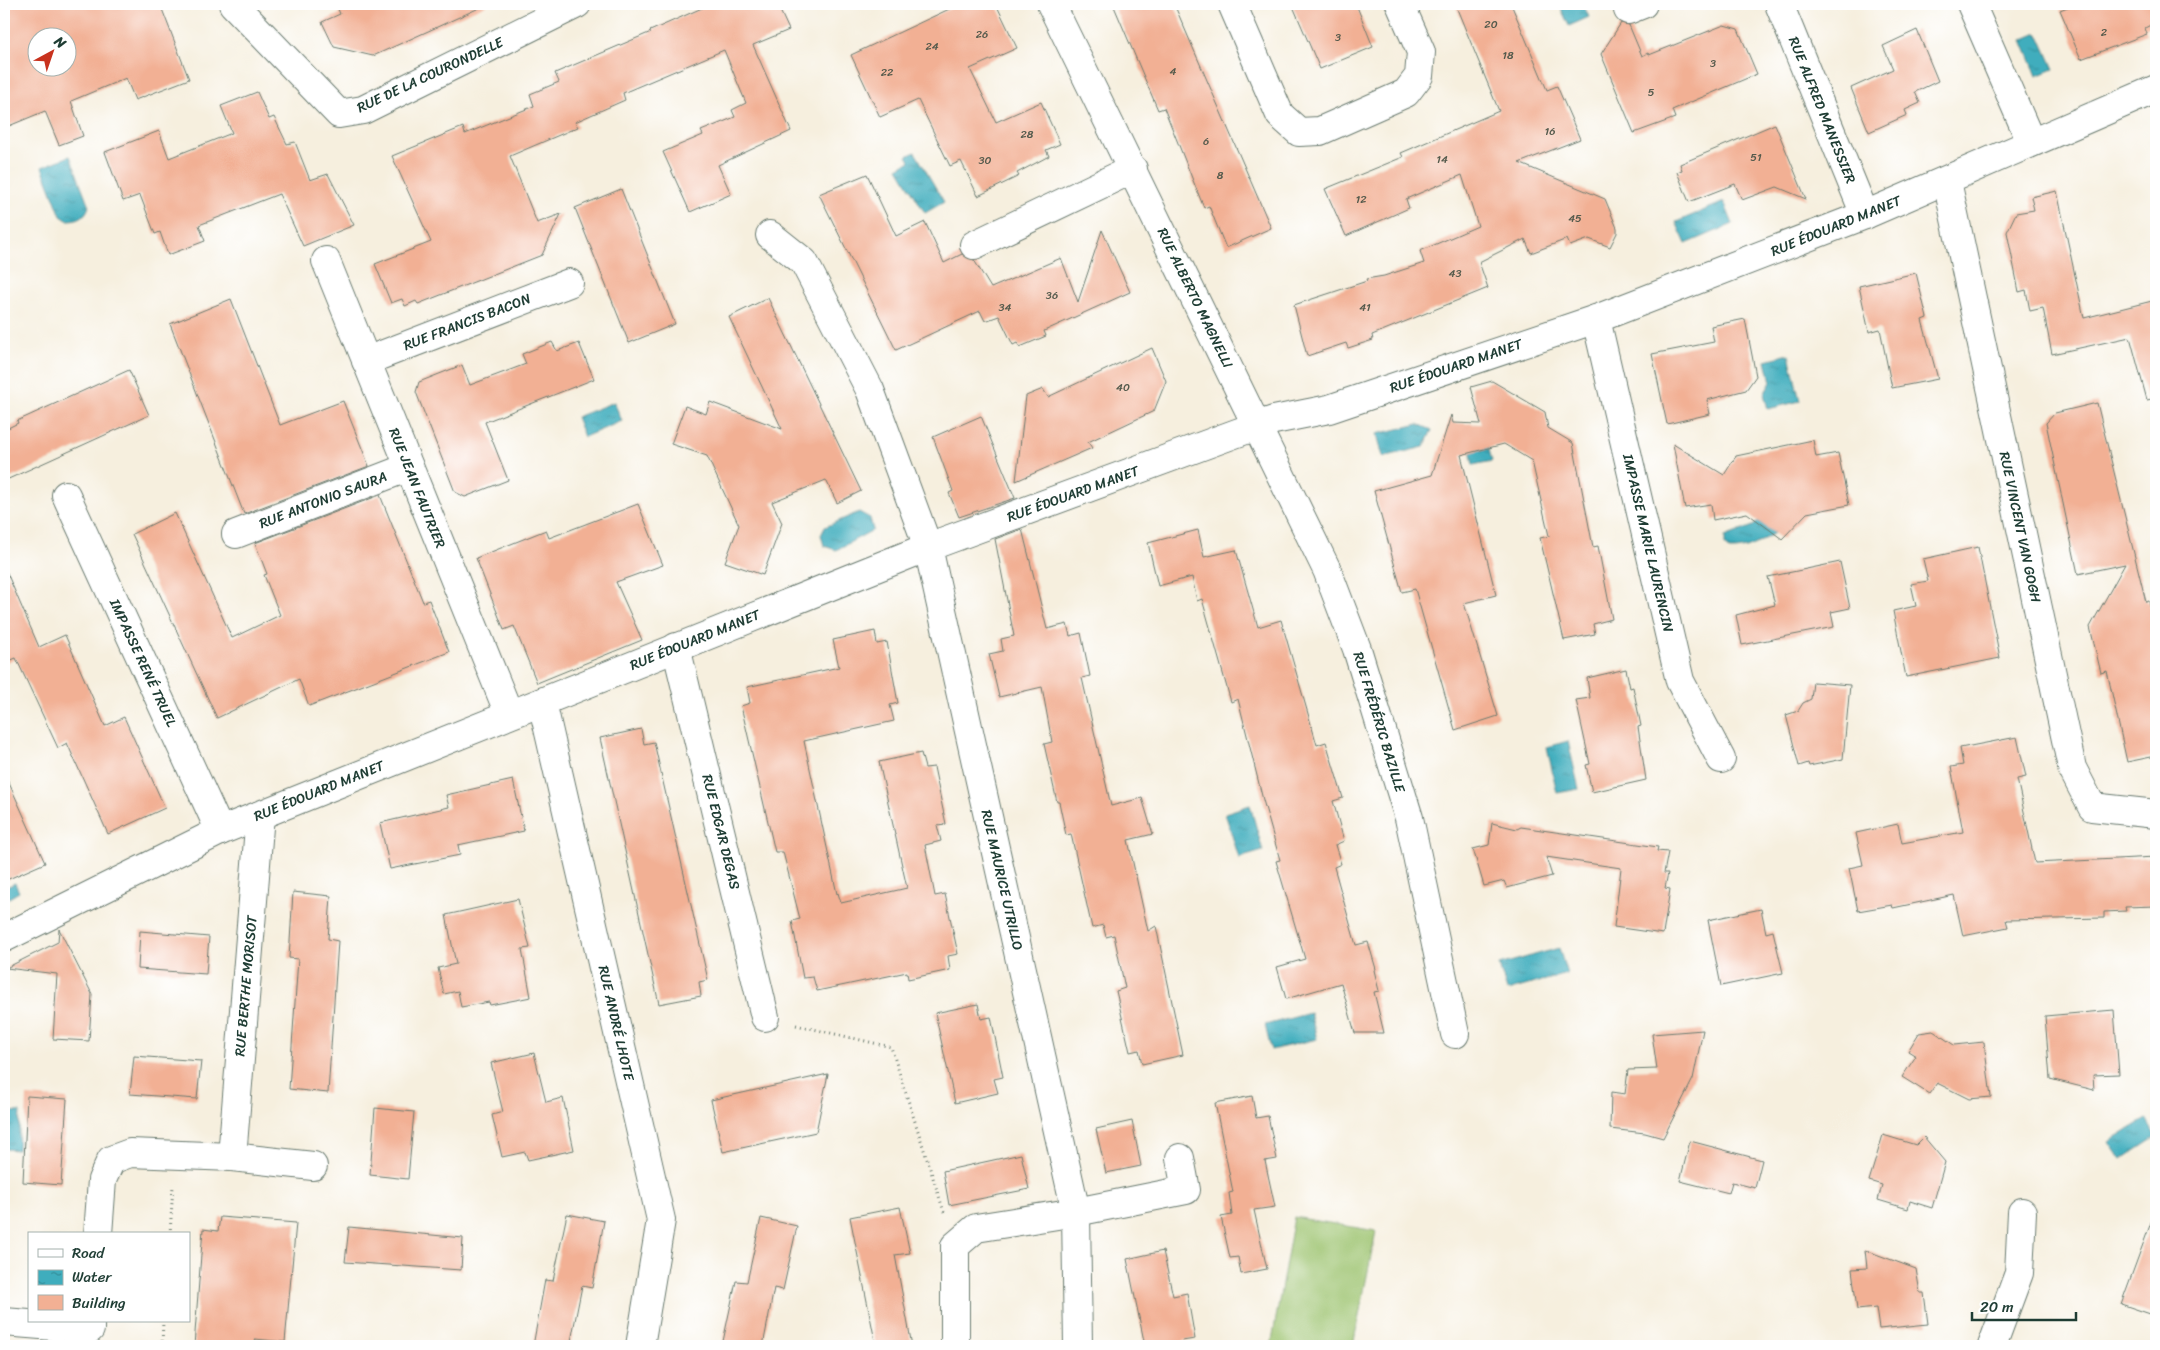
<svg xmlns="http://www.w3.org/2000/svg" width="2160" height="1350" viewBox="0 0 2160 1350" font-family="Sriracha,sans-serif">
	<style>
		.grass { fill: #9cc36e; stroke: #5e8051 }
		.water { fill: url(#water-ripples); stroke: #2f7578 }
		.building { fill: #f2b094; fill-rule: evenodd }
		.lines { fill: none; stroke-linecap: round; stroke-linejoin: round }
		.minor-casing { stroke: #6a7b70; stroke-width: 30 }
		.path { stroke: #6a7b70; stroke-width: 3; stroke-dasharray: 1 4; stroke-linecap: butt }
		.minor { stroke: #fff; stroke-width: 28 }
		.labels { text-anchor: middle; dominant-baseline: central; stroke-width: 4; stroke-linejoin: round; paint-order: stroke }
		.number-label { font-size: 11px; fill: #545a4c }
		.street-label { font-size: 14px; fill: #1f3d34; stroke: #fff }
	</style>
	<defs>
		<pattern id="water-ripples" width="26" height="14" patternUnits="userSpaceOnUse" patternTransform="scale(1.25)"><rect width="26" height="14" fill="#3fadbd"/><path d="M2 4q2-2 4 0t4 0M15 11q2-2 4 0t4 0" fill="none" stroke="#348e9a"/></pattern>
	</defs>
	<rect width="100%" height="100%" fill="#fff"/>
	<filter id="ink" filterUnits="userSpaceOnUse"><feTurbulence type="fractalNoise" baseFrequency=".02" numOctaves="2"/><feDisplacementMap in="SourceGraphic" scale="10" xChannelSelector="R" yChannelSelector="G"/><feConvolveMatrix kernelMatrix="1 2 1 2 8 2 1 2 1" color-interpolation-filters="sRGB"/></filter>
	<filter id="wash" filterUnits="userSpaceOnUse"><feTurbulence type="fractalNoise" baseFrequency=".0096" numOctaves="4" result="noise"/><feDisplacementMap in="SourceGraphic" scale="20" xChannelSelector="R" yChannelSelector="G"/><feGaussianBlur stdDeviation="1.12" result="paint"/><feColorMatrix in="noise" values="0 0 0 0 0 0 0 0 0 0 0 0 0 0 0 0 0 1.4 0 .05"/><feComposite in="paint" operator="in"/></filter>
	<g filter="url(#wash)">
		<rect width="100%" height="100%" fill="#f6efde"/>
		<polygon class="grass" points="1294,1217 1376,1231 1353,1346 1271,1346"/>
		<g class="water">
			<polygon points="1559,4 1583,4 1589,17 1569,26"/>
			<polygon points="2038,33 2054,69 2037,76 2022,40"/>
			<polygon points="915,152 944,202 925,213 898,168 910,161 907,156"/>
			<path d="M70,156L89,206C86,217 78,220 67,220L61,216L42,167Z"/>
			<polygon points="1724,202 1733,224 1686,244 1676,222"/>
			<polygon points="1789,354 1800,401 1768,409 1764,394 1771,382 1766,360"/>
			<polygon points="614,402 622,421 584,437 576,417"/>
			<polygon points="1418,424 1432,430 1424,447 1383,457 1377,434"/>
			<polygon points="1483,427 1492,461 1473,465 1467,431"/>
			<polygon points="859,512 870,518 873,530 836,550 824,546 821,535 825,527"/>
			<path d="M1767,513L1774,533C1759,543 1747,551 1729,550L1725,545V537L1753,526Z"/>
			<polygon points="1568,741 1579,789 1557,793 1547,747"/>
			<polygon points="1250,805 1263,851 1239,858 1225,813"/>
			<polygon points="15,883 19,892 4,901 4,888"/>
			<polygon points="1559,948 1567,974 1507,991 1499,965"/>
			<polygon points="1310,1013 1317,1039 1271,1050 1265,1025"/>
			<polygon points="5,1111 20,1112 18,1150 4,1149"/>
			<polygon points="2146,1119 2156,1137 2121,1160 2109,1142"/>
		</g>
		<g id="blocks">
			<g class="building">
				<path d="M4,4H160L189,79L135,100L126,78L71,101L83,136L59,145L45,111L4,128ZM38,38H68V68H38Z"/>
				<polygon points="336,4 488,4 373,56 334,47 322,22 340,14"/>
				<polygon points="711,4 777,4 789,30 753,45 791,131 718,165 731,194 690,212 663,152 703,135 701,131 735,117 732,110 746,103 724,50 623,93 625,100 575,122 578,127 510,156 537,223 561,214 542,255 418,304 416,301 405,306 402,299 391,303 375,264 431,242 392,156 463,127 465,134 534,106 530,94 559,82 555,73 651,32 650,31"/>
				<polygon points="960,4 996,4 1017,48 970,69 996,122 1041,102 1060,144 1046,150 1049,156 1017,173 1019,176 978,196 961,161 950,166 918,100 880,117 851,55"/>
				<polygon points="1113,4 1174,4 1271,228 1226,248 1209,206 1204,208 1164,108 1158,110"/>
				<polygon points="1292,4 1356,4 1373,47 1320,69"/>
				<polygon points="1455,4 1511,4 1547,90 1557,86 1580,139 1519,163 1605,199 1617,228 1617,233 1610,247 1589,239 1570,246 1567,239 1531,253 1525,239 1479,262 1488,288 1372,335 1373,340 1348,348 1346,343 1307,356 1294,305 1367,281 1366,279 1384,276 1424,263 1420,251 1478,226 1462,175 1406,199 1409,208 1346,236 1325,189 1403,157 1401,153 1499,111"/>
				<polygon points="2075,4 2156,4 2156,22 2145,28 2147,34 2081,59 2060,10"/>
				<polygon points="1621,23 1629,25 1642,56 1648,53 1649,55 1724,25 1738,29 1757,74 1672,110 1675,118 1634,133 1601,54"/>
				<polygon points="1917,30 1938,81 1915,92 1920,103 1905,110 1907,115 1869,132 1851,88 1893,69 1883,46"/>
				<polygon points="257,92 269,119 274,117 287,144 295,142 310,180 328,174 354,225 303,246 279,194 199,225 205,241 168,255 160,232 155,234 140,195 123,201 105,152 159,131 169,158 232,133 221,106"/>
				<polygon points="1775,124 1806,199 1777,187 1742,200 1735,184 1689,202 1677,172 1682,170 1680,164"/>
				<polygon points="867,174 896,236 925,222 944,263 962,254 974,260 991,288 1061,258 1078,302 1102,230 1130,292 1044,331 1046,336 1020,347 1017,343 1013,345 999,316 985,321 980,311 896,350 819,194"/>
				<polygon points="621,189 675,324 629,343 575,208"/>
				<polygon points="2057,191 2084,318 2156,300 2156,398 2147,400 2130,337 2052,354 2043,308 2030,311 2026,290 2019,292 2007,232 2016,213 2034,210 2031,197"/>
				<polygon points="1916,273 1927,318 1922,320 1938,379 1892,388 1880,329 1869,332 1859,286"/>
				<polygon points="768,298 861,491 837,503 826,480 772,502 782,523 763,575 725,562 739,525 707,456 671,444 685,406 706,414 710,402 782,429 729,317"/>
				<polygon points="231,299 280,425 343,401 369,466 244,514 170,324"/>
				<polygon points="1745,319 1756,376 1746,390 1707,400 1710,414 1667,424 1652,354 1714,342 1711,326"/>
				<polygon points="552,342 557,351 579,343 594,379 485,422 508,480 465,497 455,492 416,392 419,382 462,365 470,385 526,364 522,354"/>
				<polygon points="1152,348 1166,381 1154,411 1088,442 1092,448 1016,481 1026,396 1043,389 1048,397"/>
				<polygon points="129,370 149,415 4,481 4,430 18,423 17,421"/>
				<polygon points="1492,381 1545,412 1548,428 1573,443 1593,547 1598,546 1612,619 1593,624 1595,634 1564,640 1540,538 1549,536 1532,461 1504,444 1461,455 1496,595 1464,603 1498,716 1455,730 1415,589 1402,592 1374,491 1432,475 1451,415 1453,423 1481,424 1471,387"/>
				<polygon points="2097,403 2146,602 2149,601 2156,633 2156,756 2127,762 2107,671 2101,673 2090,627 2125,564 2078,574 2046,423 2055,413"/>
				<polygon points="981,416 1015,498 959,517 949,493 953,491 933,437"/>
				<polygon points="1813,440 1816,457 1838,453 1849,505 1807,513 1782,539 1747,513 1713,520 1711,504 1685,508 1673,444 1724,475 1736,456"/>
				<polygon points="380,495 423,602 429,600 449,652 309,706 299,679 217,718 132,534 175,513 232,638 280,615 264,575 267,574 255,543"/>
				<polygon points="638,504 663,565 616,582 642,640 537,683 514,626 504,630 476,558 546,530 549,538"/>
				<polygon points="1022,529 1047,629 1067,624 1070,636 1081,633 1090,676 1082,678 1111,806 1142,798 1153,834 1128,840 1148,931 1156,926 1183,1055 1142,1064 1139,1050 1130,1052 1116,991 1125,988 1114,935 1106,937 1103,925 1092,928 1071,834 1066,835 1059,802 1057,802 1044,744 1052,742 1042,687 999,697 989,654 1003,651 1001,639 1014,636 995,539"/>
				<polygon points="1198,530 1204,557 1236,550 1258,627 1281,620 1317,745 1326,742 1343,798 1333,801 1344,841 1335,845 1341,864 1334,867 1356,945 1368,942 1376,969 1374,970 1379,991 1374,992 1384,1033 1355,1033 1341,983 1286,999 1277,967 1305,959 1276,861 1280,860 1263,800 1238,699 1231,702 1202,599 1197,601 1192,577 1158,586 1148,543"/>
				<polygon points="1978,547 2000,658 1906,677 1893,611 1916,606 1911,584 1928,581 1923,559"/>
				<polygon points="1840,562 1850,608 1831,612 1834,627 1742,645 1736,615 1775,605 1768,577"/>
				<polygon points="4,566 39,647 65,635 105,726 124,717 165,808 108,834 67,743 58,748 16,658 4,663"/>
				<polygon points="875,631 877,644 887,642 898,703 890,705 894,721 804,741 837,894 838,893 841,903 907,888 879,762 921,753 925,768 934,767 946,824 937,825 941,841 925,845 935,896 945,894 958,954 948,956 950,970 908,979 907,972 817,991 813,977 803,978 792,921 800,919 783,852 775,852 741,706 750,703 747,687 839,667 833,640"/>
				<polygon points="1626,669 1630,688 1633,687 1641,726 1638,727 1646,780 1592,792 1586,765 1590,764 1576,700 1590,698 1587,678"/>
				<polygon points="1813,682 1850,685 1843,759 1809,766 1808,763 1799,766 1786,715 1798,711 1803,703 1811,699"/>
				<polygon points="641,729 644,744 654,742 708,980 699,982 701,996 659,1004 600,738"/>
				<polygon points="2017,737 2026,777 2017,779 2035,863 2156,857 2156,906 2125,907 2126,911 2104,912 2104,918 2006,920 2008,927 1963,936 1954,895 1893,908 1892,905 1858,911 1849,868 1863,865 1856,833 1898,824 1902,843 1963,832 1951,767 1963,765 1960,748"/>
				<polygon points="4,772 45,863 4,881"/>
				<polygon points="513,780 524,831 458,845 460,855 390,869 380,823 449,807 446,795"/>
				<polygon points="1492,823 1517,829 1521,827 1658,847 1657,851 1668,852 1664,873 1668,873 1665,888 1670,889 1663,934 1614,927 1621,868 1546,857 1552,876 1507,888 1504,881 1484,886 1473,849 1489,845"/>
				<polygon points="293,892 331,896 328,939 338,941 328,1093 289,1089 298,959 289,958"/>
				<polygon points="518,899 530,948 522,949 531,997 490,1005 489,1002 461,1007 458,991 444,994 438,968 456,964 446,915"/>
				<polygon points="1761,909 1766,933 1773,931 1783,973 1721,986 1708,920"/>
				<polygon points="59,929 92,994 89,1041 53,1039 57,974 6,968 58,942"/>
				<polygon points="140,931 209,937 206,974 138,969"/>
				<polygon points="978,1004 981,1019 991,1017 1003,1077 994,1079 998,1093 955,1103 935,1013"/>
				<polygon points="2114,1010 2119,1074 2093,1075 2094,1090 2050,1079 2045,1016"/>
				<polygon points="1703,1030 1693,1079 1663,1138 1645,1133 1610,1129 1611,1092 1625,1094 1628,1070 1657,1069 1652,1034"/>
				<polygon points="1933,1031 1954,1045 1984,1042 1991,1097 1969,1099 1937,1083 1929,1094 1902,1077 1916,1056 1908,1051 1919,1033"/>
				<polygon points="534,1053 546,1102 563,1098 574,1150 528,1160 525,1152 502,1157 492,1115 503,1112 491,1063"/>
				<polygon points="134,1056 201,1061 197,1099 130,1094"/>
				<polygon points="828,1074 816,1132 723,1152 711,1100"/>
				<polygon points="27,1096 67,1099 61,1185 23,1182"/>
				<polygon points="1252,1096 1256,1118 1268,1116 1277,1159 1265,1161 1275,1207 1254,1210 1267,1269 1241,1274 1238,1257 1230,1258 1221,1217 1232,1215 1229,1193 1233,1192 1215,1103"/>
				<polygon points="375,1108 414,1112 408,1179 370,1175"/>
				<polygon points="1132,1121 1141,1166 1106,1173 1096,1129"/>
				<polygon points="1883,1135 1916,1145 1924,1137 1945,1162 1932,1208 1910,1201 1908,1209 1878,1200 1882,1185 1869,1181"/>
				<polygon points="1690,1141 1762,1160 1755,1188 1732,1182 1729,1193 1680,1181"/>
				<polygon points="1021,1154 1029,1189 949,1205 943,1171"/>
				<polygon points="900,1207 910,1253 895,1255 912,1346 876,1346 850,1217"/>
				<polygon points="567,1214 604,1221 592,1288 582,1286 570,1346 533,1346 545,1280 553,1281"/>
				<polygon points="220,1217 296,1223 285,1342 255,1339 259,1346 194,1346 203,1229 218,1231"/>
				<polygon points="2153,1217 2156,1218 2156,1316 2121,1304"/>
				<polygon points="761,1218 797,1226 783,1290 774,1288 763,1346 722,1346 736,1281 747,1282"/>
				<polygon points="349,1227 463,1238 461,1270 345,1262"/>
				<polygon points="1865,1250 1916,1269 1920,1293 1924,1293 1928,1324 1879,1329 1876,1308 1857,1310 1852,1269 1867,1268"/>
				<polygon points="1163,1251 1173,1296 1187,1293 1195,1339 1182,1341 1184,1346 1145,1346 1127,1259"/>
			</g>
		</g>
	</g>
	<g filter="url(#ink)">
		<use href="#blocks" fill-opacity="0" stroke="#6a7b70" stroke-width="1"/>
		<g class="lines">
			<g class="minor-casing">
				<g id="minor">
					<polyline points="233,4 339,114 363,110 577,4"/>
					<polyline points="1051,4 1327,570 1357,649 1409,818 1455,1034"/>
					<polyline points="1232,4 1280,115 1299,132 1320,131 1406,93 1419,76 1421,52 1400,4"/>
					<polyline points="1779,4 1865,215"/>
					<polyline points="1971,4 2031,142"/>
					<polyline points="1628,10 1643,4"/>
					<polyline points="1947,181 2072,768 2092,807 2156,814"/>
					<polyline points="770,235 804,262 870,390 928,547 1076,1212 1078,1346"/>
					<polyline points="974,245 1133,169"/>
					<polyline points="326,261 509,714"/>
					<polyline points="1596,319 1680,681 1721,759"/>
					<polyline points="366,361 569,283"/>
					<polyline points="66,495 220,831"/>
					<polyline points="236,534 409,467"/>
					<polyline points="676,647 765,1017"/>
					<polyline points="542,702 661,1220 640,1346"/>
					<polyline points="4,938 220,831 260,815 928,547 1237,433 1274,420 1329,409 1596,319 1865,215 2156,89"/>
					<polyline points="232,1157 260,815"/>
					<polyline points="98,1234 102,1180 111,1160 130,1153 232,1157 313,1166"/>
					<polyline points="4,1322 90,1329 90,1321"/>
					<polyline points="955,1346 955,1246 976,1228 1076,1212 1186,1190 1180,1158"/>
					<polyline points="1992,1346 2019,1273 2022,1212"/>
				</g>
			</g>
			<g class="path">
				<polyline points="796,1025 891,1047 944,1212"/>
				<polyline points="170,1234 173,1186"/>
				<polyline points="162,1346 163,1321"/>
			</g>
			<use href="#minor" class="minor"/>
		</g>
	</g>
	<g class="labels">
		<g class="number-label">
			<text x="1491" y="24">20</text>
			<text x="2104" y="32">2</text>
			<text x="982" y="34">26</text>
			<text x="1338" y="37">3</text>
			<text x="932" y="46">24</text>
			<text x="1508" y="55">18</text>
			<text x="1713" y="63">3</text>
			<text x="1173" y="71">4</text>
			<text x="887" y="72">22</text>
			<text x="1651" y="92">5</text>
			<text x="1550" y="131">16</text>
			<text x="1027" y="134">28</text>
			<text x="1206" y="141">6</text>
			<text x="1756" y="157">51</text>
			<text x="1442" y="159">14</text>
			<text x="985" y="160">30</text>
			<text x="1220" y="175">8</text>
			<text x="1361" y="199">12</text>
			<text x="1575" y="218">45</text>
			<text x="1455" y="273">43</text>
			<text x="1052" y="295">36</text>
			<text x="1005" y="307">34</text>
			<text x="1365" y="307">41</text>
			<text x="1123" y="387">40</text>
		</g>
		<g class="street-label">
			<text transform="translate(430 75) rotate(-25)">RUE DE LA COURONDELLE</text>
			<text transform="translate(1822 110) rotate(68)">RUE ALFRED MANESSIER</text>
			<text transform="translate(1836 226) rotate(-22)">RUE ÉDOUARD MANET</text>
			<text transform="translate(1195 298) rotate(64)">RUE ALBERTO MAGNELLI</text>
			<text transform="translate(467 322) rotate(-21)">RUE FRANCIS BACON</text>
			<text transform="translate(1456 366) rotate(-19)">RUE ÉDOUARD MANET</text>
			<text transform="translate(417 488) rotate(68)">RUE JEAN FAUTRIER</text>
			<text transform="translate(1073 494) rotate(-20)">RUE ÉDOUARD MANET</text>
			<text transform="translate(323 500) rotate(-21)">RUE ANTONIO SAURA</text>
			<text transform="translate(2020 527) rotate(78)">RUE VINCENT VAN GOGH</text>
			<text transform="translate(1648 543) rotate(77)">IMPASSE MARIE LAURENCIN</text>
			<text transform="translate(695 640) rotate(-22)">RUE ÉDOUARD MANET</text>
			<text transform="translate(143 663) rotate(65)">IMPASSE RENÉ TRUEL</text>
			<text transform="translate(1379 722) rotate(73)">RUE FRÉDÉRIC BAZILLE</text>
			<text transform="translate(319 791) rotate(-22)">RUE ÉDOUARD MANET</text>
			<text transform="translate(721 832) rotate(76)">RUE EDGAR DEGAS</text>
			<text transform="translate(1002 880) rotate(77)">RUE MAURICE UTRILLO</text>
			<text transform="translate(246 986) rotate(-85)">RUE BERTHE MORISOT</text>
			<text transform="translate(616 1023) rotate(77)">RUE ANDRÉ LHOTE</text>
		</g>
	</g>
	<rect width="2160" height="1350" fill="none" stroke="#fff" stroke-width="20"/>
	<rect x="28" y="1232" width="162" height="90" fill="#ffffff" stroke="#a5b1ae"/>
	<rect x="38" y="1249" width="25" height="8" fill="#ffffff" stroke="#a5b1ae"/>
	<text x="72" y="1258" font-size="15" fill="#1f3d34">Road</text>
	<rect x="38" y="1270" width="25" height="15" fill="url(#water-ripples)" stroke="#a5b1ae"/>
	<text x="72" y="1282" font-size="15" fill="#1f3d34">Water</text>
	<rect x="38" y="1295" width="25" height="15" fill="#f2b094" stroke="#a5b1ae"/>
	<text x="72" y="1308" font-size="15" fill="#1f3d34">Building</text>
	<g transform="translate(52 52) rotate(40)"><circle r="24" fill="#ffffff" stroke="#a5b1ae"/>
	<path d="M0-4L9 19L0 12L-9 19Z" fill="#c8321e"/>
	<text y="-8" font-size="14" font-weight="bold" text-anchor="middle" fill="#1f3d34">N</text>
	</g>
	<path d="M1972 1312v8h104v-8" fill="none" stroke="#1f3d34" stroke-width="2.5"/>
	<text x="1980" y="1312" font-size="15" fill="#1f3d34" stroke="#ffffff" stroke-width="4" paint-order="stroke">20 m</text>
</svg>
